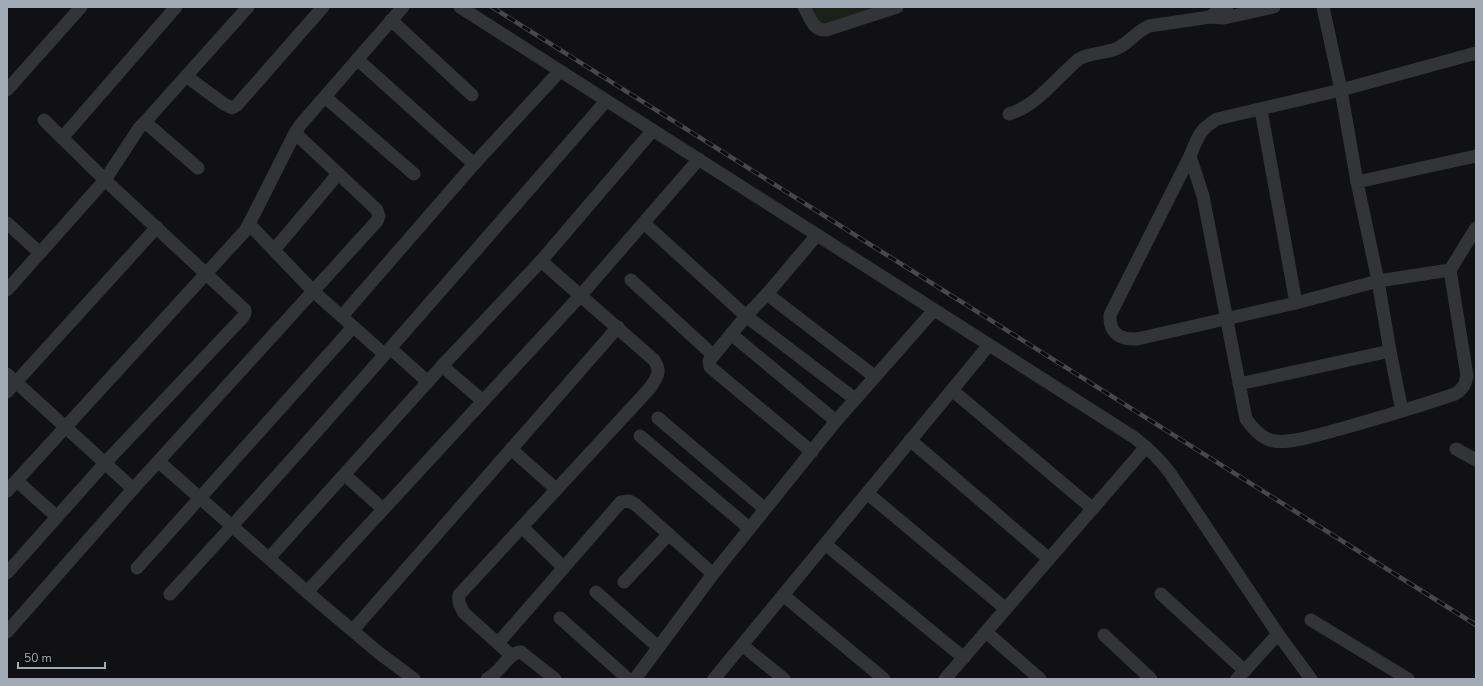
<svg xmlns="http://www.w3.org/2000/svg" width="1483" height="686" viewBox="0 0 1483 686" font-family="'Nunito Sans',sans-serif">
	<style>
		.green { fill: #192119 }
		.lines { fill: none; stroke-linecap: round; stroke-linejoin: round }
		.minor { stroke: #323438; stroke-width: 13 }
		.rail-casing { stroke: #45484d; stroke-width: 4.5 }
		.rail { stroke: #0c0c0e; stroke-width: 3; stroke-dasharray: 9; stroke-linecap: butt }
	</style>
	<rect width="100%" height="100%" fill="#111113"/>
	<polygon class="green" points="811,7 880,7 820,27"/>
	<g class="lines">
		<g class="minor">
			<path d="M460,7L1135,438C1149,449 1159,458 1170,473L1278,634L1311,679"/>
			<path d="M804,7C810,17 813,31 826,30L897,7"/>
			<polyline points="1323,7 1341,90 1357,182 1378,281 1390,351 1402,411"/>
			<polyline points="1210,17 1219,10 1227,7"/>
			<polyline points="391,20 472,95"/>
			<polyline points="357,59 474,164"/>
			<polyline points="186,76 224,104 232,108 237,105 323,7"/>
			<polyline points="7,90 81,7"/>
			<polyline points="325,97 414,174"/>
			<polyline points="1261,110 1296,303"/>
			<path d="M1009,114C1038,105 1056,78 1079,59C1091,52 1105,54 1118,48C1130,42 1137,31 1149,26L1210,17L1224,18L1274,7"/>
			<polyline points="44,120 105,180 245,310 245,313 243,317 105,463 133,489"/>
			<polyline points="145,122 248,7"/>
			<polyline points="62,138 176,7"/>
			<path d="M1190,156L1110,315C1109,333 1120,340 1137,339L1296,303L1378,281L1450,270L1476,228"/>
			<polyline points="1357,182 1476,156"/>
			<polyline points="7,223 40,253"/>
			<polyline points="644,223 746,316 855,399"/>
			<polyline points="249,224 313,291 384,354"/>
			<polyline points="274,250 338,174"/>
			<path d="M1450,270L1467,376C1465,385 1463,389 1455,394C1417,407 1379,418 1340,429C1325,433 1290,444 1274,441C1262,439 1253,429 1246,419L1203,196L1190,156C1198,137 1199,130 1217,119L1341,90L1476,53"/>
			<polyline points="631,280 713,355"/>
			<polyline points="7,290 105,180 139,128 145,122 198,168"/>
			<polyline points="767,294 874,376"/>
			<polyline points="342,316 474,164 560,71"/>
			<polyline points="731,334 836,421"/>
			<polyline points="390,348 428,382"/>
			<polyline points="442,366 483,401"/>
			<polyline points="7,374 105,463 7,573"/>
			<polyline points="1239,384 1390,351"/>
			<polyline points="952,390 1093,509"/>
			<polyline points="7,392 157,227"/>
			<polyline points="658,418 765,509"/>
			<polyline points="640,436 749,528"/>
			<polyline points="910,440 1049,559"/>
			<polyline points="511,449 556,489"/>
			<polyline points="1456,449 1476,460"/>
			<polyline points="812,452 710,367 709,361 746,316 767,294 817,235"/>
			<polyline points="159,462 307,592 379,653 414,679"/>
			<polyline points="345,475 383,509"/>
			<polyline points="17,481 57,517"/>
			<polyline points="7,491 245,231 249,224 295,133 301,124 403,7"/>
			<polyline points="867,493 1006,609"/>
			<polyline points="522,527 563,567"/>
			<polyline points="825,544 964,658"/>
			<polyline points="269,558 442,366 541,261 653,130"/>
			<polyline points="137,568 353,327"/>
			<polyline points="624,582 669,534"/>
			<polyline points="307,592 581,295 699,159"/>
			<polyline points="596,592 658,647"/>
			<path d="M170,594C319,432 462,266 606,101"/>
			<polyline points="1161,594 1245,671"/>
			<polyline points="783,595 884,679"/>
			<polyline points="560,618 628,679"/>
			<polyline points="1311,620 1408,679"/>
			<polyline points="353,630 618,327"/>
			<polyline points="7,632 133,489 377,221 379,216 377,210 295,133"/>
			<polyline points="986,632 1040,679"/>
			<polyline points="1104,635 1151,679"/>
			<polyline points="498,643 621,502 629,501 636,505 713,574"/>
			<polyline points="742,645 784,679"/>
			<path d="M512,656L464,613C460,606 458,602 459,595L650,388C657,377 662,372 654,360L541,261"/>
			<path d="M487,679C490,677 493,675 495,673C503,667 510,652 521,652L555,679"/>
			<polyline points="635,679 713,574 836,421 934,310"/>
			<polyline points="714,679 989,345"/>
			<polyline points="945,679 1146,447"/>
			<polyline points="1237,679 1278,634"/>
		</g>
		<g class="rail-casing">
			<polyline id="rail" points="492,7 1476,625"/>
		</g>
		<use href="#rail" class="rail"/>
	</g>
	<rect width="1483" height="686" fill="none" stroke="#a1abb5" stroke-width="16"/>
	<path d="M18 662v6h87v-6" fill="none" stroke="#a1abb5" stroke-width="2"/>
	<text x="24" y="662" font-size="12" fill="#a1abb5" stroke="#0c0c0e" stroke-width="3" paint-order="stroke">50 m</text>
</svg>
